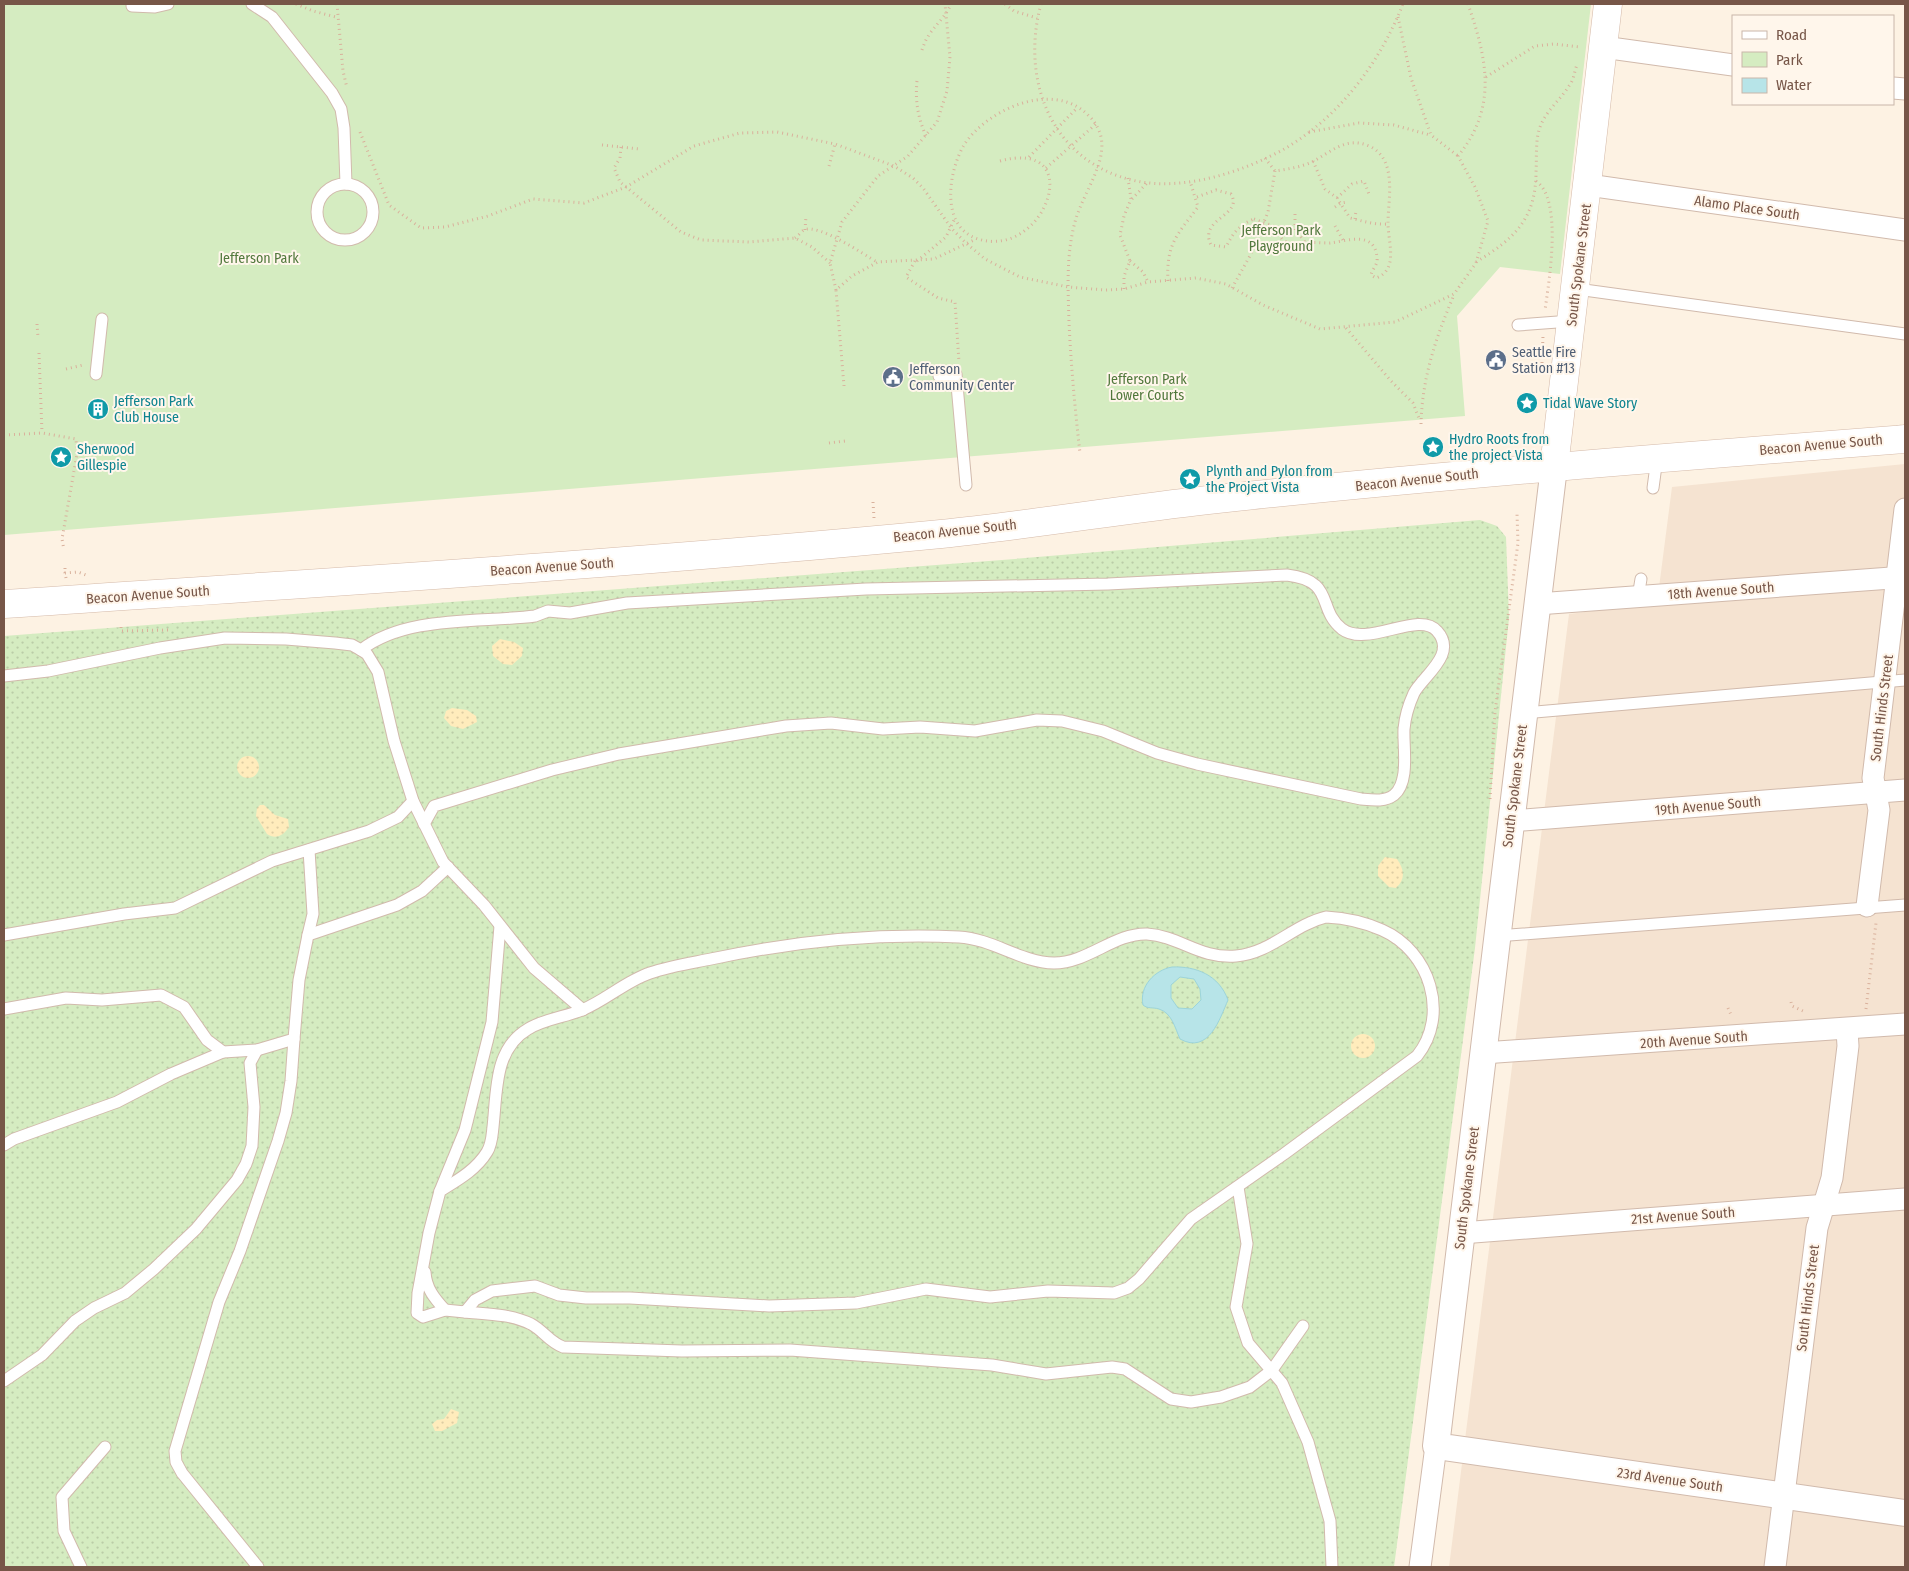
<svg xmlns="http://www.w3.org/2000/svg" width="1909" height="1571" viewBox="0 0 1909 1571" font-family="'Fira Sans Condensed',sans-serif">
	<style>
		.residential { fill: #f5e3d1 }
		.grass { fill: url(#grass-dots) }
		.sand { fill: url(#sand-dots) }
		.park { fill: #d5ecc1 }
		.water { fill: #b7e4e8; stroke: #9cd4da; fill-rule: evenodd }
		.lines { fill: none; stroke-linecap: round; stroke-linejoin: round }
		.service-casing { stroke: #d1baac; stroke-width: 13 }
		.minor-casing { stroke: #d1baac; stroke-width: 23 }
		.tertiary-casing { stroke: #d1baac; stroke-width: 28 }
		.secondary-casing { stroke: #d5baa9; stroke-width: 29 }
		.path { stroke: #d9b19c; stroke-width: 3; stroke-dasharray: 1 4; stroke-linecap: butt }
		.service { stroke: #fff; stroke-width: 11 }
		.minor { stroke: #fff; stroke-width: 21 }
		.tertiary { stroke: #fff; stroke-width: 26 }
		.secondary { stroke: #fff; stroke-width: 28 }
		.path-bridge { stroke: #d9b19c; stroke-width: 3; stroke-dasharray: 1 4; stroke-linecap: butt }
		.labels { text-anchor: middle; dominant-baseline: central; stroke-width: 4; stroke-linejoin: round; paint-order: stroke }
		.street-label { font-size: 14px; fill: #775648; stroke: #fff6eb }
		.park-label { font-size: 14px; fill: #51783c; stroke: #fff6eb }
		.service-label { font-size: 14px; fill: #4e5e75; stroke: #fff6eb; text-anchor: start }
		.culture-label { font-size: 14px; fill: #0d838f; stroke: #fff6eb; text-anchor: start }
	</style>
	<defs>
		<pattern id="grass-dots" width="8" height="8" patternUnits="userSpaceOnUse" patternTransform="scale(1.25)"><rect width="8" height="8" fill="#d5ecc1"/><path d="M2 2h.1M6 6h.1" fill="none" stroke="#bacca7" stroke-width="1.8" stroke-linecap="round"/></pattern>
		<pattern id="sand-dots" width="8" height="8" patternUnits="userSpaceOnUse" patternTransform="scale(1.25)"><rect width="8" height="8" fill="#ffecbc"/><path d="M2 2h.1M6 6h.1" fill="none" stroke="#decca3" stroke-width="1.8" stroke-linecap="round"/></pattern>
	</defs>
	<rect width="100%" height="100%" fill="#fdf2e3"/>
	<polygon class="residential" points="1905,464 1905,1567 1449,1567 1569,614 1657,603 1672,487"/>
	<polygon class="grass" points="1480,520 1497,526 1506,537 1509,618 1475,948 1394,1567 4,1567 4,636 1002,560"/>
	<g class="sand">
		<polygon points="500,639 514,642 523,648 522,656 512,665 503,664 493,656 492,646"/>
		<polygon points="452,708 467,710 476,716 477,722 463,729 451,726 444,718 446,711"/>
		<circle cx="248" cy="767" r="11"/>
		<path d="M260,805H264L275,815L288,819L289,827C284,835 276,840 267,834L256,816L257,808Z"/>
		<path d="M1385,857L1397,859C1404,869 1406,879 1396,888L1389,887L1378,876V866Z"/>
		<circle cx="1363" cy="1046" r="12"/>
		<polygon points="451,1409 459,1412 457,1423 442,1431 435,1431 432,1424 437,1420 444,1419"/>
	</g>
	<polygon class="park" points="4,4 1591,4 1560,274 1500,267 1457,316 1465,416 4,535"/>
	<path class="water" d="M1172,967C1196,966 1219,975 1228,1000C1220,1018 1209,1055 1180,1039C1175,1028 1172,1013 1159,1009C1152,1007 1148,1009 1143,1005C1139,986 1155,970 1172,967ZM1180,977L1194,979L1200,989L1201,1000L1192,1009L1178,1008L1171,998V985Z"/>
	<g class="lines">
		<g class="service-casing">
			<g id="service">
				<polyline points="252,4 272,17 332,93 341,109 344,128 346,184"/>
				<polyline points="132,6 155,7 168,4"/>
				<circle cx="345" cy="212" r="28"/>
				<polyline points="1577,289 1905,334"/>
				<polyline points="1518,325 1571,321"/>
				<polyline points="96,374 102,319"/>
				<polyline points="939,376 956,374 966,485"/>
				<polyline points="1653,488 1657,458"/>
				<polyline points="1638,597 1641,579"/>
				<path d="M361,650C406,615 481,623 535,616L548,611L570,613L627,603L866,589L1108,584L1287,575C1336,581 1316,608 1342,629C1367,648 1419,610 1437,631C1458,654 1423,676 1414,693C1409,704 1405,717 1404,729C1403,747 1410,782 1394,795C1385,802 1372,800 1361,799L1197,764L1157,753L1103,731L1062,721L1037,720L975,731L920,727L883,729L831,723L786,726L619,754L552,770L434,806L424,824"/>
				<polyline points="4,676 48,671 160,648 225,638 286,639 335,643 352,645 361,650 367,654 378,672 394,741 413,801 443,862 484,905 534,968 583,1010"/>
				<polyline points="1523,713 1905,680"/>
				<path d="M1326,917C1345,918 1364,922 1382,930C1430,951 1450,1015 1417,1056L1284,1154L1191,1219L1139,1279L1128,1288L1114,1293L1048,1291L990,1297L926,1289L856,1303L769,1306L630,1298H586L559,1295L535,1286L492,1291L475,1300L465,1312L445,1310L423,1317L417,1313L418,1293L429,1233L440,1191C458,1180 476,1170 487,1152C492,1144 492,1135 493,1127C497,1091 494,1049 528,1029C544,1019 565,1017 582,1010C606,1000 626,981 650,973C670,966 691,963 711,959C795,941 874,933 959,937C993,939 1020,962 1054,963C1088,963 1114,933 1147,934C1180,936 1199,959 1236,956C1271,953 1293,925 1326,917Z"/>
				<polyline points="4,935 124,914 175,908 272,861 369,831 398,817 413,801"/>
				<polyline points="308,935 313,914 309,850"/>
				<polyline points="1497,936 1905,905"/>
				<polyline points="4,1009 66,998 102,1000 161,995 184,1007 207,1040 223,1052 257,1050 294,1039 299,980 308,935 397,905 422,891 448,867"/>
				<polyline points="4,1145 14,1139 117,1102 171,1074 223,1052"/>
				<polyline points="1238,1187 1247,1244 1236,1307 1248,1343 1282,1383 1308,1442 1330,1521 1332,1567"/>
				<polyline points="440,1191 465,1130 492,1022 500,926"/>
				<path d="M425,1272C426,1288 434,1298 445,1310"/>
				<path d="M465,1312C487,1314 511,1314 531,1324C544,1331 549,1342 563,1347L682,1351L790,1350L992,1365L1046,1374L1112,1367L1125,1369L1171,1399L1191,1402L1221,1397L1250,1387L1272,1370L1303,1326"/>
				<polyline points="4,1381 42,1355 75,1321 94,1308 125,1293 154,1269 196,1229 237,1180 246,1164 252,1146 254,1107 250,1063 257,1050"/>
				<polyline points="81,1567 64,1531 62,1497 105,1447"/>
				<polyline points="258,1567 182,1473 176,1462 175,1451 219,1302 240,1251 278,1141 286,1113 291,1081 294,1039"/>
			</g>
		</g>
		<g class="minor-casing">
			<g id="minor">
				<polyline points="1603,47 1733,65"/>
				<polyline points="1893,88 1905,89"/>
				<polyline points="1588,185 1905,230"/>
				<polyline points="1537,604 1905,577"/>
				<polyline points="1511,821 1905,790"/>
				<polyline points="1867,906 1879,810 1873,778 1905,509"/>
				<polyline points="1483,1053 1905,1024"/>
				<polyline points="1461,1233 1905,1199"/>
				<polyline points="1420,1567 1436,1446"/>
				<polyline points="1775,1567 1817,1228 1832,1178 1848,1046 1847,1030"/>
			</g>
		</g>
		<g class="tertiary-casing">
			<polyline id="tertiary" points="1554,467 1436,1446 1905,1513"/>
		</g>
		<g class="secondary-casing">
			<g id="secondary">
				<polyline points="1554,467 1608,4"/>
				<path d="M4,604C316,583 629,564 941,534C1030,525 1119,510 1208,500C1440,475 1673,457 1905,439"/>
			</g>
		</g>
		<g class="path">
			<polyline points="296,4 313,11 336,17"/>
			<polyline points="337,4 343,71 347,88"/>
			<polyline points="1005,4 1014,11 1037,18"/>
			<path d="M1041,4C1020,81 1052,163 1136,181C1185,191 1243,172 1286,148C1341,115 1380,62 1403,4"/>
			<polyline points="1398,17 1411,78 1431,135 1458,156"/>
			<path d="M922,50C929,27 943,23 951,4"/>
			<polyline points="1486,77 1535,46 1554,44 1580,47"/>
			<path d="M917,81C915,101 918,118 926,136"/>
			<path d="M360,132L389,205L421,228L445,227L488,216L533,199L584,203L626,187L694,146L740,133L777,132L835,144L894,166L913,178L923,188L952,229L966,243L985,259L1020,277L1068,287L1105,290L1124,289L1148,282L1196,278L1226,284L1263,305L1320,329L1395,322L1454,294L1476,263L1488,221L1475,187L1458,156C1498,107 1487,59 1468,4"/>
			<polyline points="1309,132 1359,123 1394,125 1430,135"/>
			<polyline points="602,145 640,149"/>
			<polyline points="621,147 620,158 614,168 620,182 681,232 701,240 749,242 795,238 812,247 830,263"/>
			<polyline points="1029,157 1078,107"/>
			<path d="M1265,158L1275,171C1288,169 1301,167 1312,162C1331,152 1346,136 1369,146C1398,159 1388,199 1388,223C1388,242 1399,270 1376,278L1371,275C1372,269 1378,265 1377,258C1375,230 1347,241 1330,243C1322,243 1314,242 1306,243L1305,247L1296,249L1282,239L1273,226"/>
			<path d="M1000,161C1088,137 1046,260 978,239C940,227 948,172 964,145C987,109 1053,80 1088,115C1122,147 1084,187 1075,222C1066,255 1068,288 1069,322C1071,366 1075,409 1080,453"/>
			<path d="M1313,161L1325,189L1337,198L1350,218C1363,221 1374,225 1388,224"/>
			<polyline points="829,166 835,144"/>
			<polyline points="1046,168 1096,124"/>
			<path d="M1536,181C1563,199 1549,281 1545,310"/>
			<path d="M1197,197L1216,190L1231,194C1244,216 1198,218 1211,245L1226,247C1233,233 1239,225 1254,219"/>
			<polyline points="1337,198 1352,184 1364,181 1370,197"/>
			<polyline points="1132,199 1148,182"/>
			<polyline points="1335,207 1341,203 1348,202"/>
			<polyline points="1295,214 1295,230 1306,243"/>
			<polyline points="1355,219 1356,210"/>
			<polyline points="1335,226 1343,240"/>
			<polyline points="805,230 806,216"/>
			<path d="M795,238C798,236 801,232 804,230C818,223 863,254 877,262"/>
			<polyline points="915,261 906,277 938,298 955,302 959,362"/>
			<polyline points="917,261 946,237 955,218"/>
			<polyline points="1130,261 1143,272 1148,282"/>
			<path d="M1476,262C1514,239 1536,219 1536,172C1537,157 1535,141 1540,127C1546,111 1560,100 1569,86C1574,80 1574,72 1577,65"/>
			<path d="M1168,281C1166,244 1177,235 1198,207L1190,181"/>
			<polyline points="1232,288 1251,254 1268,212 1275,171"/>
			<polyline points="1124,289 1124,276 1130,261 1120,235 1124,216 1131,199 1128,178"/>
			<polyline points="836,290 830,263 842,222 878,176 908,156 937,122 947,91 950,57 945,4"/>
			<polyline points="37,324 38,337"/>
			<polyline points="1346,328 1391,381 1413,403 1420,421"/>
			<polyline points="39,353 42,433"/>
			<polyline points="1542,363 1543,336"/>
			<polyline points="66,369 83,365"/>
			<polyline points="844,386 836,290 852,276 878,262 934,259 976,239"/>
			<path d="M1421,424C1422,378 1436,337 1454,295"/>
			<polyline points="4,435 42,433 76,439 77,454 62,539 64,550"/>
			<polyline points="829,443 845,441"/>
			<polyline points="873,502 874,518"/>
			<polyline points="65,568 65,573"/>
			<polyline points="66,578 65,573 78,572 86,575"/>
			<polyline points="121,627 121,631 168,630 168,634"/>
			<polyline points="1490,799 1495,712 1518,543 1517,514"/>
			<polyline points="1791,1002 1792,1006 1803,1011"/>
			<polyline points="1728,1008 1732,1017"/>
			<polyline points="1866,1009 1876,923"/>
		</g>
		<use href="#service" class="service"/>
		<use href="#minor" class="minor"/>
		<use href="#tertiary" class="tertiary"/>
		<use href="#secondary" class="secondary"/>
		<polyline class="path-bridge" points="1254,219 1273,226"/>
	</g>
	<defs>
		<g id="civic-disc" transform="scale(1.125)"><circle r="9.5" fill="#5c6f8a" stroke="#fff6eb"/><path d="M-.6-6.5H3V-4.5H.6V-3L4-1V1h2V6H-6V1h2V-1L-.6-3ZM-1.2 2.5V6h2.4V2.5Z" fill="#fff"/></g>
		<g id="sight-disc" transform="scale(1.125)"><circle r="9.5" fill="#0f9aa8" stroke="#fff6eb"/><path d="M0-6L1.8-2.2L6-1.7L2.9 1.2L3.7 5.4L0 3.3L-3.7 5.4L-2.9 1.2L-6-1.7L-1.8-2.2Z" fill="#fff"/></g>
		<g id="building-disc" transform="scale(1.125)"><circle r="9.5" fill="#0f9aa8" stroke="#fff6eb"/><path d="M-4-6H4V6H1V3H-1V6H-4ZM-2.5-4.3h1.7v1.8h-1.7ZM.8-4.3h1.7v1.8H.8ZM-2.5-1h1.7V.8h-1.7ZM.8-1h1.7V.8H.8Z" fill="#fff"/></g>
	</defs>
	<g fill-rule="evenodd">
		<use href="#civic-disc" x="1496" y="360"/>
		<use href="#civic-disc" x="893" y="377"/>
		<use href="#sight-disc" x="1527" y="403"/>
		<use href="#building-disc" x="98" y="409"/>
		<use href="#sight-disc" x="1433" y="447"/>
		<use href="#sight-disc" x="61" y="457"/>
		<use href="#sight-disc" x="1190" y="479"/>
	</g>
	<g class="labels">
		<g class="street-label">
			<text transform="translate(1747 208) rotate(8)">Alamo Place South</text>
			<text transform="translate(1579 265) rotate(-83)">South Spokane Street</text>
			<text transform="translate(1821 445) rotate(-5)">Beacon Avenue South</text>
			<text transform="translate(1417 480) rotate(-6)">Beacon Avenue South</text>
			<text transform="translate(955 531) rotate(-6)">Beacon Avenue South</text>
			<text transform="translate(552 567) rotate(-4)">Beacon Avenue South</text>
			<text transform="translate(1721 591) rotate(-4)">18th Avenue South</text>
			<text transform="translate(148 595) rotate(-4)">Beacon Avenue South</text>
			<text transform="translate(1882 708) rotate(-83)">South Hinds Street</text>
			<text transform="translate(1515 786) rotate(-83)">South Spokane Street</text>
			<text transform="translate(1708 806) rotate(-5)">19th Avenue South</text>
			<text transform="translate(1694 1040) rotate(-4)">20th Avenue South</text>
			<text transform="translate(1467 1188) rotate(-83)">South Spokane Street</text>
			<text transform="translate(1683 1216) rotate(-4)">21st Avenue South</text>
			<text transform="translate(1808 1298) rotate(-83)">South Hinds Street</text>
			<text transform="translate(1670 1480) rotate(8)">23rd Avenue South</text>
		</g>
		<g class="park-label">
			<text x="1281" y="230">Jefferson Park<tspan x="1281" dy="16">Playground</tspan></text>
			<text x="259" y="258">Jefferson Park</text>
			<text x="1147" y="379">Jefferson Park<tspan x="1147" dy="16">Lower Courts</tspan></text>
		</g>
		<g class="service-label">
			<text x="1512" y="352">Seattle Fire<tspan x="1512" dy="16">Station #13</tspan></text>
			<text x="909" y="369">Jefferson<tspan x="909" dy="16">Community Center</tspan></text>
		</g>
		<g class="culture-label">
			<text x="114" y="401">Jefferson Park<tspan x="114" dy="16">Club House</tspan></text>
			<text x="1543" y="403">Tidal Wave Story</text>
			<text x="1449" y="439">Hydro Roots from<tspan x="1449" dy="16">the project Vista</tspan></text>
			<text x="77" y="449">Sherwood<tspan x="77" dy="16">Gillespie</tspan></text>
			<text x="1206" y="471">Plynth and Pylon from<tspan x="1206" dy="16">the Project Vista</tspan></text>
		</g>
	</g>
	<rect width="1909" height="1571" fill="none" stroke="#775648" stroke-width="10"/>
	<rect x="1732" y="15" width="162" height="90" fill="#fff6eb" stroke="#c9b6aa"/>
	<rect x="1742" y="31" width="25" height="8" fill="#ffffff" stroke="#c9b6aa"/>
	<text x="1776" y="40" font-size="15" fill="#775648">Road</text>
	<rect x="1742" y="52" width="25" height="15" fill="#d5ecc1" stroke="#c9b6aa"/>
	<text x="1776" y="65" font-size="15" fill="#775648">Park</text>
	<rect x="1742" y="78" width="25" height="15" fill="#b7e4e8" stroke="#c9b6aa"/>
	<text x="1776" y="90" font-size="15" fill="#775648">Water</text>
</svg>
